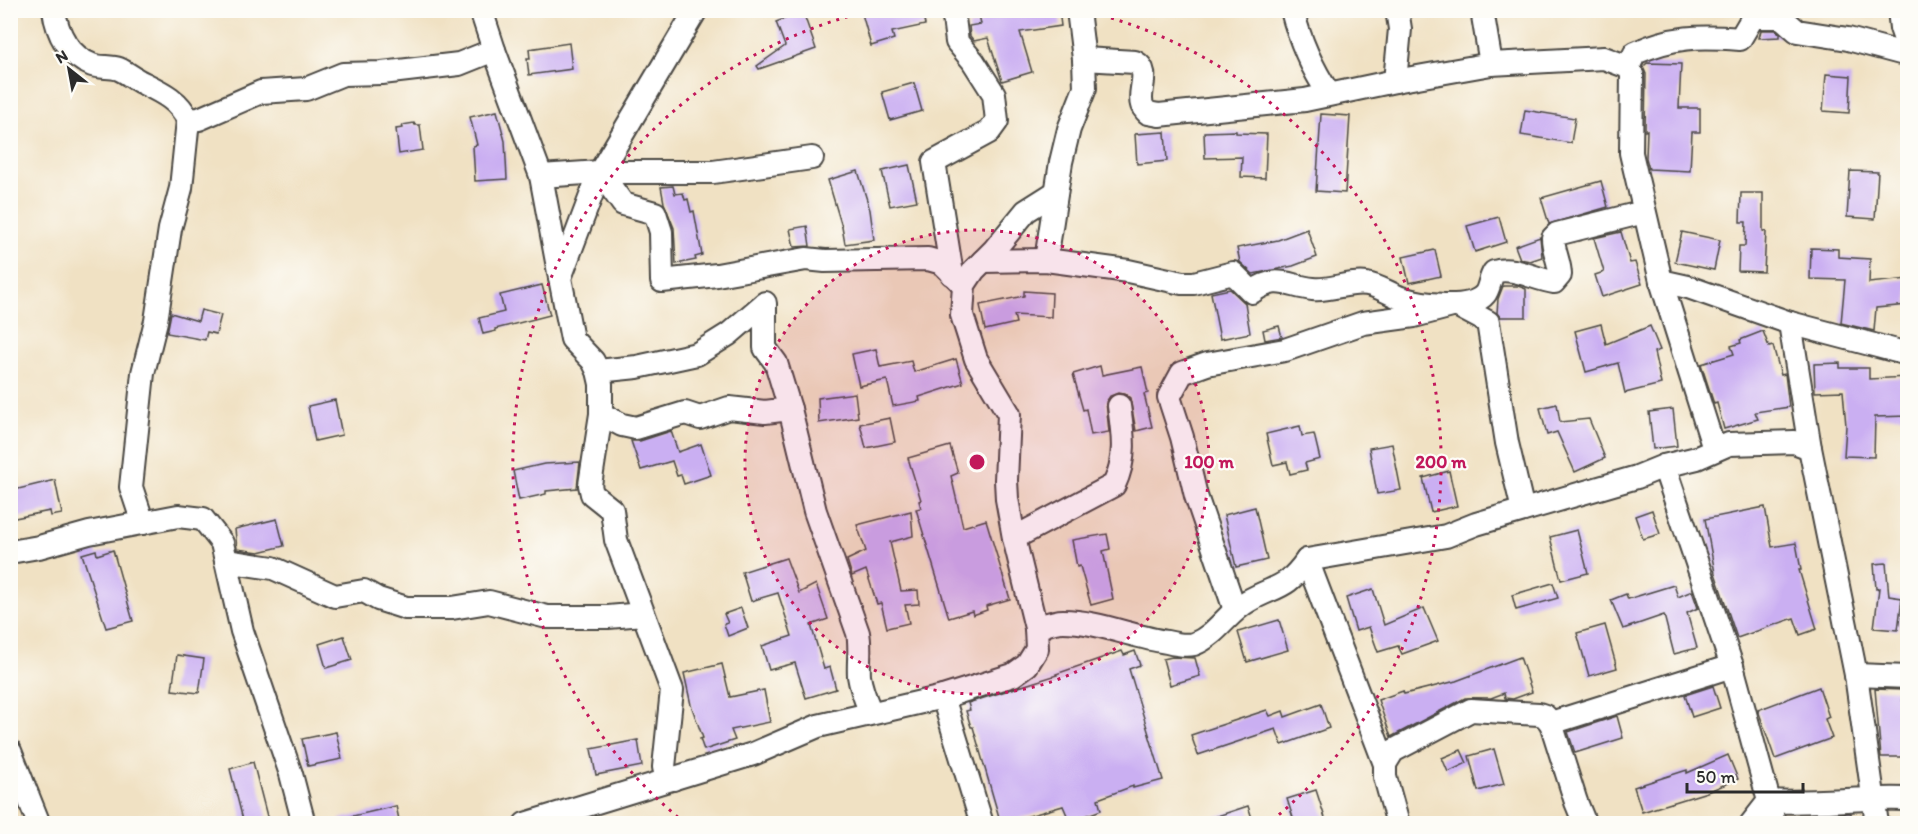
<svg xmlns="http://www.w3.org/2000/svg" width="1918" height="834" viewBox="0 0 1918 834" font-family="Itim,sans-serif">
	<style>
		.building { fill: #caaff2 }
		.lines { fill: none; stroke-linecap: round; stroke-linejoin: round }
		.minor-casing { stroke: #494642; stroke-width: 26 }
		.minor { stroke: #fff; stroke-width: 22 }
		.ring { fill: none; stroke: #c2185b; stroke-width: 3; stroke-dasharray: 3 6 }
		.centre { fill: #c2185b; stroke: #fdfcf7; stroke-width: 3 }
		.ring-label { font-size: 18px; text-anchor: middle; font-weight: bold; fill: #c2185b; stroke: #fdfcf7; stroke-width: 4.5; stroke-linejoin: round; paint-order: stroke }
	</style>
	<rect width="100%" height="100%" fill="#fdfcf7"/>
	<filter id="ink" filterUnits="userSpaceOnUse"><feTurbulence type="fractalNoise" baseFrequency=".0167" numOctaves="2"/><feDisplacementMap in="SourceGraphic" scale="12" xChannelSelector="R" yChannelSelector="G"/><feConvolveMatrix kernelMatrix="1 2 1 2 8 2 1 2 1" color-interpolation-filters="sRGB"/></filter>
	<filter id="wash" filterUnits="userSpaceOnUse"><feTurbulence type="fractalNoise" baseFrequency=".008" numOctaves="4" result="noise"/><feDisplacementMap in="SourceGraphic" scale="24" xChannelSelector="R" yChannelSelector="G"/><feGaussianBlur stdDeviation="1.35" result="paint"/><feColorMatrix in="noise" values="0 0 0 0 0 0 0 0 0 0 0 0 0 0 0 0 0 1.4 0 .05"/><feComposite in="paint" operator="in"/></filter>
	<g filter="url(#wash)">
		<rect width="100%" height="100%" fill="#f0e1c3"/>
		<g id="blocks">
			<g class="building">
				<polygon points="861,10 922,10 925,25 892,32 894,39 871,46"/>
				<polygon points="978,10 1059,10 1061,26 1020,32 1032,72 1002,81 988,38 974,41 970,36 969,26 981,24"/>
				<polygon points="803,12 816,49 759,69 757,66 785,46 776,22"/>
				<polygon points="1761,30 1776,30 1780,34 1780,37 1759,38"/>
				<polygon points="569,43 572,69 529,75 527,59 530,59 529,49"/>
				<polygon points="1647,63 1681,64 1679,108 1700,108 1700,132 1692,132 1690,171 1649,169 1646,158 1647,130 1645,131 1646,74 1643,67"/>
				<polygon points="1826,74 1851,76 1849,113 1823,111"/>
				<polygon points="914,83 922,111 890,120 882,92"/>
				<polygon points="1525,110 1575,118 1571,143 1521,135"/>
				<polygon points="497,111 505,141 507,179 475,181 473,146 477,145 470,117"/>
				<polygon points="1321,114 1350,116 1345,193 1316,191"/>
				<polygon points="414,123 415,125 420,125 423,150 399,154 396,129 403,128 402,125"/>
				<polygon points="1236,131 1236,133 1267,134 1265,178 1241,177 1242,157 1205,158 1204,132"/>
				<polygon points="1165,132 1167,161 1137,164 1135,134"/>
				<polygon points="909,165 917,201 890,206 882,171"/>
				<polygon points="858,171 870,210 874,240 845,244 842,227 828,180"/>
				<polygon points="1850,171 1878,172 1875,219 1847,217"/>
				<polygon points="1601,181 1608,207 1549,224 1541,198"/>
				<polygon points="673,186 675,194 683,193 685,200 688,199 691,212 694,211 702,255 695,257 696,260 676,264 674,228 664,203 661,187"/>
				<polygon points="1741,193 1763,193 1763,231 1766,232 1764,272 1738,271 1739,246 1745,246 1746,222 1740,222"/>
				<polygon points="1499,217 1506,242 1475,252 1467,226"/>
				<polygon points="807,226 810,246 794,247 790,229"/>
				<polygon points="1307,229 1317,257 1293,266 1253,274 1240,262 1237,248 1278,240"/>
				<polygon points="1621,232 1630,263 1635,262 1642,284 1602,297 1595,275 1604,272 1594,238"/>
				<polygon points="1682,232 1720,240 1714,270 1675,262"/>
				<polygon points="1540,237 1542,257 1530,261 1520,259 1515,246"/>
				<polygon points="1811,248 1838,249 1838,257 1870,259 1869,283 1908,279 1908,305 1876,308 1874,331 1841,323 1845,280 1810,279"/>
				<polygon points="1435,250 1441,276 1409,283 1403,257"/>
				<polygon points="542,285 550,315 495,329 496,331 483,334 479,318 504,312 500,295"/>
				<polygon points="1503,286 1518,286 1526,289 1526,317 1500,317 1497,313 1498,299"/>
				<polygon points="1230,289 1245,303 1250,333 1220,339 1211,293"/>
				<polygon points="1024,291 1052,293 1051,317 1014,315 1016,323 985,330 980,305 1024,296"/>
				<polygon points="201,310 221,315 216,334 207,332 205,340 167,333 171,313 198,321"/>
				<polygon points="1601,324 1606,344 1650,326 1660,350 1654,352 1661,384 1625,393 1618,363 1586,372 1575,331"/>
				<polygon points="1279,326 1282,337 1265,340 1263,330"/>
				<polygon points="1763,331 1769,347 1773,346 1781,375 1785,374 1789,407 1755,412 1758,419 1724,429 1717,403 1714,404 1701,364 1734,354 1731,346 1741,343 1740,340"/>
				<polygon points="876,349 880,367 911,361 914,372 956,359 963,383 919,397 920,401 893,406 887,380 859,386 852,354"/>
				<polygon points="1840,363 1840,368 1869,368 1869,379 1908,377 1908,416 1875,417 1874,457 1844,456 1846,426 1843,391 1815,392 1814,364"/>
				<polygon points="1100,366 1102,375 1142,367 1148,393 1144,394 1152,427 1136,431 1130,398 1125,394 1118,393 1110,396 1106,402 1109,432 1091,435 1086,409 1083,410 1073,374"/>
				<polygon points="855,393 858,417 819,423 818,398"/>
				<polygon points="335,400 342,435 315,441 308,406"/>
				<polygon points="1557,404 1560,422 1589,419 1605,458 1575,472 1557,432 1547,435 1540,408"/>
				<polygon points="1673,409 1677,446 1653,449 1649,412"/>
				<polygon points="890,418 895,442 866,448 860,424"/>
				<polygon points="1300,426 1302,436 1314,434 1320,459 1305,463 1307,470 1290,474 1287,462 1273,465 1266,434"/>
				<polygon points="671,431 678,452 701,444 711,475 684,484 681,475 677,476 672,461 641,470 631,441 640,441"/>
				<polygon points="1392,444 1401,490 1377,494 1369,448"/>
				<polygon points="950,446 958,473 951,476 963,527 986,520 1010,599 986,606 987,610 973,615 972,611 949,618 916,509 921,508 919,501 921,500 908,458"/>
				<polygon points="580,462 577,488 546,491 546,494 519,500 513,471 544,464"/>
				<polygon points="1449,471 1457,506 1431,512 1423,478"/>
				<polygon points="55,480 62,514 51,516 50,511 10,519 10,491"/>
				<polygon points="1255,507 1267,560 1236,567 1224,515"/>
				<polygon points="1765,507 1772,547 1796,543 1801,570 1799,570 1817,629 1800,635 1794,618 1737,638 1715,573 1705,519"/>
				<polygon points="1652,510 1660,534 1643,539 1635,516"/>
				<polygon points="911,511 913,536 890,542 901,591 918,590 919,604 905,605 909,623 887,628 881,603 877,604 866,570 852,576 847,560 866,551 857,525"/>
				<polygon points="277,519 284,546 259,552 237,549 235,529"/>
				<polygon points="1577,530 1588,573 1561,580 1550,537"/>
				<polygon points="1107,534 1110,549 1103,551 1113,599 1091,605 1080,566 1077,567 1072,540"/>
				<polygon points="96,550 97,555 113,550 133,621 106,628 82,554"/>
				<polygon points="786,558 799,593 816,584 828,619 811,625 824,669 830,667 836,689 806,698 795,663 769,670 762,646 792,636 778,593 751,601 742,572"/>
				<polygon points="1886,563 1889,596 1902,598 1898,630 1874,628 1879,588 1876,589 1874,564"/>
				<polygon points="1553,583 1558,598 1516,610 1512,595"/>
				<polygon points="1674,585 1678,597 1692,591 1698,608 1687,613 1697,648 1674,654 1664,615 1623,629 1611,600 1626,594 1628,599"/>
				<polygon points="1373,589 1384,625 1424,608 1438,641 1402,654 1398,646 1378,652 1369,627 1356,631 1346,598"/>
				<polygon points="741,608 748,628 728,636 724,624 728,623 724,614"/>
				<polygon points="1279,620 1288,650 1247,662 1238,632"/>
				<polygon points="1605,625 1617,668 1589,676 1577,633"/>
				<polygon points="344,636 352,660 326,668 319,644"/>
				<polygon points="1122,651 1124,655 1135,651 1140,665 1129,669 1163,780 1133,788 1133,786 1098,799 1101,810 1070,822 1063,806 1001,824 973,727 971,727 966,711 970,710 968,703 1057,675 1056,674"/>
				<polygon points="177,655 204,659 199,693 172,690"/>
				<polygon points="1172,657 1195,658 1200,676 1170,685 1163,659"/>
				<polygon points="1520,657 1532,692 1513,699 1505,698 1504,693 1491,698 1465,698 1391,737 1378,700 1403,691 1404,694 1456,681"/>
				<polygon points="722,664 730,697 764,690 770,722 731,730 735,740 704,750 700,739 703,738 691,705 684,673"/>
				<polygon points="1713,686 1720,708 1692,717 1685,695"/>
				<polygon points="1819,687 1829,717 1825,719 1832,738 1775,759 1758,710"/>
				<polygon points="1875,689 1902,690 1904,724 1908,724 1908,757 1881,757"/>
				<polygon points="1321,704 1329,728 1282,745 1276,729 1198,755 1191,735 1267,710 1270,716 1283,711 1285,717"/>
				<polygon points="1617,716 1623,738 1575,753 1568,732"/>
				<polygon points="336,732 342,759 308,766 302,739"/>
				<polygon points="638,740 642,766 596,775 591,749"/>
				<polygon points="1494,749 1504,784 1478,791 1469,756"/>
				<polygon points="1461,750 1467,763 1448,772 1442,758"/>
				<polygon points="1728,755 1738,779 1707,792 1642,812 1634,787 1687,770 1687,773"/>
				<polygon points="253,762 269,824 244,824 230,769"/>
				<polygon points="1316,790 1327,824 1295,824 1287,799"/>
				<polygon points="396,806 400,824 340,824 340,819"/>
				<polygon points="1248,806 1254,824 1202,824 1202,821"/>
				<polygon points="1851,813 1852,824 1821,824 1820,815"/>
			</g>
		</g>
	</g>
	<g filter="url(#ink)">
		<use href="#blocks" fill-opacity="0" stroke="#494642" stroke-width="1.5"/>
		<g class="lines">
			<g class="minor-casing">
				<g id="minor">
					<path d="M54,10C57,34 69,56 92,65C100,68 111,66 119,69C126,72 132,77 139,81C159,91 179,99 188,120L199,119L261,92L306,89L343,74L382,73L459,64L494,50L541,176L560,278"/>
					<polyline points="481,10 494,50"/>
					<path d="M1292,10C1300,42 1312,68 1329,94"/>
					<polyline points="1397,10 1400,29 1395,81 1491,64 1604,58 1628,67 1632,74 1631,153 1661,281 1688,287 1790,323 1908,354"/>
					<polyline points="1482,10 1491,64"/>
					<polyline points="1899,10 1901,28 1908,48"/>
					<path d="M1084,59L1135,62C1152,71 1137,91 1142,105C1143,108 1146,111 1148,113L1159,115L1305,100L1395,81"/>
					<path d="M1628,67L1635,53C1673,36 1699,36 1740,39L1753,17H1781L1797,31L1848,39L1908,55"/>
					<polyline points="600,172 623,204 655,213 661,232 662,281 717,275 806,259 825,261 928,259 942,263 964,285"/>
					<polyline points="541,176 600,172 713,172 812,158"/>
					<polyline points="1046,260 1061,162 1069,129 1085,88 1084,59 1078,10"/>
					<path d="M983,261L1046,260L1128,271L1182,283H1194L1233,273L1252,292C1277,274 1287,286 1313,289C1331,291 1349,281 1367,284C1379,286 1390,294 1401,298C1420,304 1470,312 1485,294C1489,289 1490,278 1494,272C1512,265 1536,280 1554,282L1560,275C1560,262 1553,251 1553,238L1557,234L1644,212"/>
					<polyline points="952,274 934,162 989,132 997,121 994,94 973,61 957,42 953,10"/>
					<polyline points="1661,281 1714,449"/>
					<polyline points="1790,323 1810,448 1856,675 1877,824"/>
					<polyline points="598,371 637,367 697,354 729,334 765,303 765,348 776,363 790,409"/>
					<path d="M601,414L622,425L636,428L685,413L700,418L729,408L765,412L790,409L815,511L858,633C861,648 858,661 859,676C861,690 866,701 871,713"/>
					<polyline points="1664,466 1732,666 1769,801 1751,824"/>
					<polyline points="143,523 131,487 143,373 156,321 170,229 181,188 188,120"/>
					<path d="M1014,538L1114,485C1127,458 1123,434 1119,406"/>
					<polyline points="10,552 39,547 89,533 178,516 203,519 222,543 242,631 291,774 304,824"/>
					<polyline points="1307,560 1385,764 1385,777 1398,824"/>
					<polyline points="226,561 273,568 335,596 364,591 378,599 406,608 452,608 489,602 547,617 608,617 643,614"/>
					<polyline points="1235,610 1196,496 1182,437 1169,397 1182,373 1207,364 1285,350 1363,323 1414,316 1456,305 1488,322 1507,443 1523,510"/>
					<path d="M1036,628C1045,625 1054,621 1063,621C1096,621 1133,637 1167,642C1175,644 1186,646 1194,644C1216,636 1228,612 1248,601C1276,585 1286,590 1307,560L1446,536L1476,524L1637,477L1664,466L1697,458L1729,444L1794,442L1810,448"/>
					<polyline points="1856,675 1908,677"/>
					<polyline points="943,697 982,824"/>
					<polyline points="1551,723 1732,666"/>
					<polyline points="10,751 39,824"/>
					<polyline points="1385,764 1393,751 1471,710 1539,714 1545,716 1551,723 1576,802 1585,824"/>
					<polyline points="673,779 665,772 664,767 672,690 616,540 612,510 592,494 590,485 601,414 601,384 598,371 593,361 572,339 560,278 600,172 696,10"/>
					<polyline points="525,824 753,754 818,726 943,697 1013,675 1027,665 1037,649 1036,628 1014,538 1007,499 1006,480 1009,414 976,359 962,315 964,285 974,270 994,250 1026,211 1056,192"/>
					<path d="M1774,824L1769,801C1815,804 1861,797 1908,799"/>
				</g>
			</g>
			<use href="#minor" class="minor"/>
		</g>
	</g>
	<circle cx="977" cy="462" r="232" fill="#c2185b" fill-opacity=".12"/>
	<g class="ring">
		<circle cx="977" cy="462" r="232"/>
		<path d="M685 823A464 464 0 0 1 869 11M1085 11A464 464 0 0 1 1269 823"/>
	</g>
	<circle cx="977" cy="462" r="9" class="centre"/>
	<g class="ring-label">
		<text x="1209" y="468">100 m</text>
		<text x="1441" y="468">200 m</text>
	</g>
	<rect width="1918" height="834" fill="none" stroke="#fdfcf7" stroke-width="36"/>
	<g transform="translate(69 69) rotate(329)" stroke="#fdfcf7" stroke-width="4.5" paint-order="stroke">
	<path d="M0-4.5L10 22L0 15L-10 22Z" fill="#2b2b2b"/>
	<text y="-9" font-size="16" font-weight="bold" text-anchor="middle" fill="#2b2b2b">N</text>
	</g>
	<path d="M1687 783v9h116v-9" fill="none" stroke="#2b2b2b" stroke-width="3"/>
	<text x="1696" y="783" font-size="18" fill="#2b2b2b" stroke="#fdfcf7" stroke-width="4.5" paint-order="stroke">50 m</text>
</svg>
